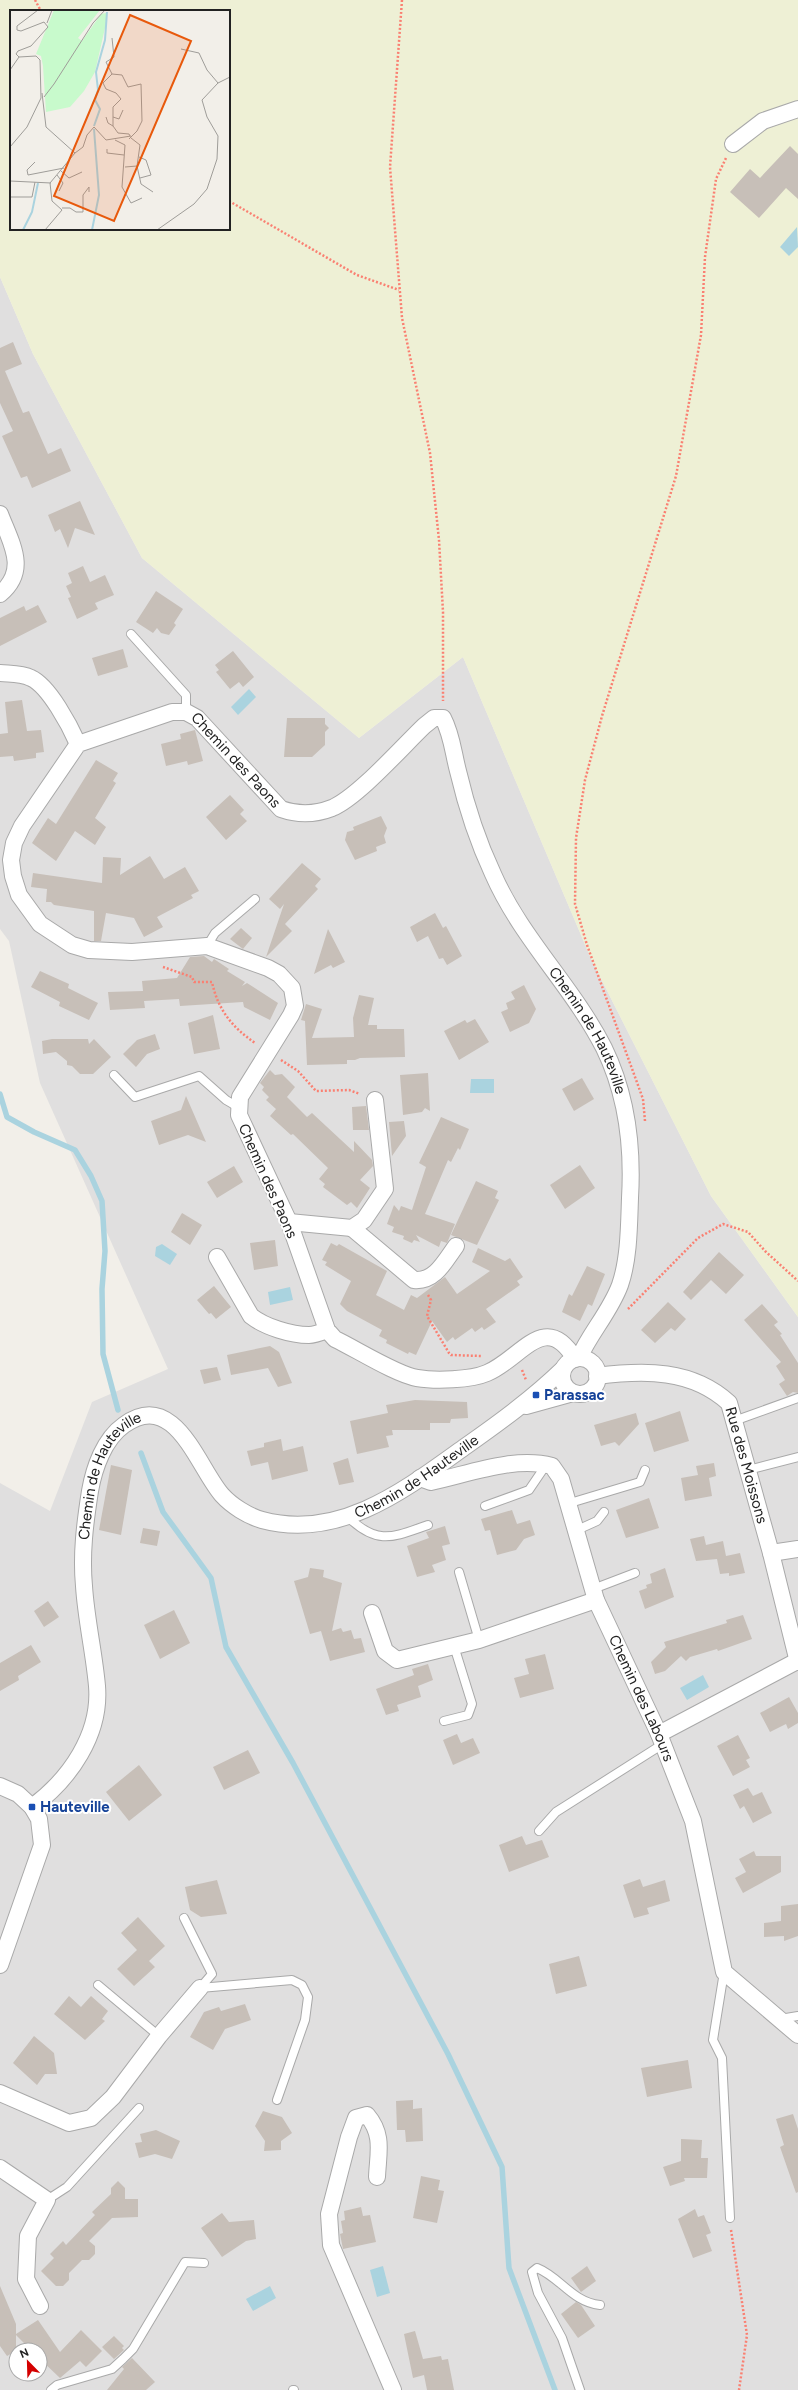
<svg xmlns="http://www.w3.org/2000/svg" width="798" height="2390" viewBox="0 0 798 2390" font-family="Figtree,sans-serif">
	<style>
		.residential { fill: #e0dfdf; fill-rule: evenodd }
		.farmland { fill: #eef0d5; fill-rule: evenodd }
		.water { fill: #aad3df }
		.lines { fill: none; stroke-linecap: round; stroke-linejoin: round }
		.stream { stroke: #aad3df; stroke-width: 5.5 }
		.building { fill: #c7bfb8 }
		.lane-casing { stroke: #a9a9a9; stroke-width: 10 }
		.street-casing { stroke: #a9a9a9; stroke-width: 18 }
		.path { stroke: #fa8072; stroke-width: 2.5; stroke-dasharray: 2 2; stroke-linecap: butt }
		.lane { stroke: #fff; stroke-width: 8 }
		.street { stroke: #fff; stroke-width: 16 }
		.transit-dot { fill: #1a4fb4; stroke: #fff; stroke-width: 1.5 }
		.labels { text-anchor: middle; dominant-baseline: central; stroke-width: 4; stroke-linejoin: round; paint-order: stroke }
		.street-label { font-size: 15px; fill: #222; stroke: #fff }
		.transit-label { font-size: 15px; font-weight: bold; fill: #164399; stroke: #fff; text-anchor: start }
		.inset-river { fill: none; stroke: #aad3df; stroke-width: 2 }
		.inset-road { fill: none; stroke: #9f9d99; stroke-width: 1 }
		.view { fill: #e8590c; fill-opacity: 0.15; stroke: #e8590c; stroke-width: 2 }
		.inset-edge { fill: none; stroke: #222; stroke-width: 2 }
	</style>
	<rect width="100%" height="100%" fill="#f2efe9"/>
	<path class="residential" d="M0,277L33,354L142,558L359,738L463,657L592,961L711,1196L798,1317V2390H0V1483L50,1511L92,1402L168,1369L40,1083L9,941L0,929ZM16,2350H40V2374H16Z"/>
	<path class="farmland" d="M0,0H798V1317L711,1196L592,961L463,657L359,738L142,558L33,354L0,277ZM11,11H229V229H11Z"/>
	<g class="water">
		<polygon points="797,227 798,247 789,256 780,247"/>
		<polygon points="249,689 256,697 238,715 231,707"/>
		<polygon points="471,1079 494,1079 494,1093 470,1093"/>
		<polygon points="162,1244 177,1254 170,1265 155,1256 156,1247"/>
		<polygon points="290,1287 293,1300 270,1305 268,1292"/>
		<polygon points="703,1675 709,1687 687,1700 680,1688"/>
		<polygon points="383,2266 390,2293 377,2297 370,2270"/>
		<polygon points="270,2286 276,2298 253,2311 246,2299"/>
	</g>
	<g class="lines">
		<g class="stream">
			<polyline points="0,1094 7,1117 34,1132 75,1150 91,1176 102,1201 105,1251 102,1289 103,1354 118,1410"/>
			<polyline points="141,1453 163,1512 211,1578 226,1647 293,1763 448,2054 502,2167 509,2268 555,2390"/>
		</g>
	</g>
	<g class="building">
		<polygon points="790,146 798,154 798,199 786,188 759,218 730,192 750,169 760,178"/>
		<polygon points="13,342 22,364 5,371 23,413 29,411 48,454 61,448 71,471 32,488 27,476 21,478 2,436 13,431 0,403 0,348"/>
		<polygon points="80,501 95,535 75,528 68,548 60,529 55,532 48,515"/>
		<polygon points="83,566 90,582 105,575 114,595 95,603 98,609 77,619 68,598 71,597 66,586 72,583 68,573"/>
		<polygon points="156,591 183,609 174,623 176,625 169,635 161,633 157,628 153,633 136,622"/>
		<polygon points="38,605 47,622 0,646 0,618 24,606 26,611"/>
		<polygon points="123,649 128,667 98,676 92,658"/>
		<polygon points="233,651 254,677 243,687 239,682 230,689 216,672 219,670 215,665"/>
		<polygon points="22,700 27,731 41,730 44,752 36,753 36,758 14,761 13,756 0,757 0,734 8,733 5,702"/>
		<polygon points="287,718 325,718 325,724 329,728 325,732 325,745 312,757 284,757"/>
		<polygon points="195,730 203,761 188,765 187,761 166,766 161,744 181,739 180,734"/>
		<polygon points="96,760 118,773 113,781 116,783 95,818 106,827 95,845 75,831 56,861 32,843 48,818 56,824"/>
		<polygon points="230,795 244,810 240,814 247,821 226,840 206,817"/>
		<polygon points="381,816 387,828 384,836 386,843 376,847 377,851 355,860 345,840 347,832 354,830 353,827"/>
		<polygon points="150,856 164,879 185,867 199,891 191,895 193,898 157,917 163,927 144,937 134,918 106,913 101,941 94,941 94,911 54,905 51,902 46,902 47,889 31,887 33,873 102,883 103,857 121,858 120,875"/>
		<polygon points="302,863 321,879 315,886 318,889 285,924 292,931 266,957 284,904 280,909 269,899"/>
		<polygon points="435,913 443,928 446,926 462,956 447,965 443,958 439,959 428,936 417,942 410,927"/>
		<polygon points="241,928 252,938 243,949 230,939"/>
		<polygon points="328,929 345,962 333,968 331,965 314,974"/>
		<polygon points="204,956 212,962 214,959 229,969 227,971 245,982 242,986 247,983 278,1003 270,1020 244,1007 243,1002 180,1006 179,999 144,1001 145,1008 110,1010 108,992 143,991 142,981 177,978 190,957"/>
		<polygon points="40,971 69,984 68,988 98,1003 89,1020 59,1006 60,1002 31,987"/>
		<polygon points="524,985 536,1009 529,1023 510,1032 501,1012 508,1009 506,1003 515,999 511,992"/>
		<polygon points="359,995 374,998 368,1025 377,1025 377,1029 404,1029 405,1057 360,1058 355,1060 347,1060 347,1064 307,1065 305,1021 301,1020 306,1004 322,1009 312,1038 354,1037 353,1018"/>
		<polygon points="213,1015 220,1049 194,1054 188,1023"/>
		<polygon points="475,1019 489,1042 459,1060 444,1031 465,1020 467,1023"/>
		<polygon points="155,1034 160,1049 147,1054 136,1067 123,1054 137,1040"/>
		<polygon points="52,1039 88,1039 89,1044 94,1039 111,1057 93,1074 80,1074 72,1066 67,1065 67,1061 56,1052 43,1054 42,1041"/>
		<polygon points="270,1070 275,1075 282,1074 295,1087 287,1097 307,1117 312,1113 354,1152 354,1141 372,1160 373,1166 360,1180 370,1188 357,1208 351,1202 347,1205 323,1187 325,1184 319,1179 328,1168 293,1134 291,1135 270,1116 276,1109 266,1100 269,1097 262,1090 264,1087 260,1083"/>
		<polygon points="428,1073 430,1111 425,1108 422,1112 403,1115 400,1075"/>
		<polygon points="582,1078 594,1099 574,1111 562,1089"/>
		<polygon points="186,1096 206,1142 188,1135 159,1145 151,1121 181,1110"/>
		<polygon points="366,1106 369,1130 353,1130 352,1107"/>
		<polygon points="441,1117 469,1129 460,1150 458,1148 451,1162 448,1160 425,1214 455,1224 447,1243 441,1241 439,1247 416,1235 420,1242 414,1240 412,1243 403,1239 404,1236 392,1232 394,1227 387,1224 394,1205 399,1211 401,1206 412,1210 426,1167 419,1163"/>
		<polygon points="404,1121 406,1136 392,1156 389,1122"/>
		<polygon points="580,1165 595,1188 565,1209 550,1185"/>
		<polygon points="234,1166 243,1182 217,1198 207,1182"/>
		<polygon points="476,1181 498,1191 495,1198 499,1200 477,1245 451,1235"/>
		<polygon points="182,1213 202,1225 190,1245 171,1232"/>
		<polygon points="275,1240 278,1266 254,1270 250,1243"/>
		<polygon points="331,1243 337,1246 339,1244 387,1271 376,1295 404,1310 411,1295 417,1298 445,1277 457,1294 490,1271 472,1262 478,1248 505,1261 510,1258 523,1277 517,1281 520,1285 486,1309 496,1322 484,1330 482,1327 475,1332 472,1328 455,1340 453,1337 447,1342 432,1321 416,1355 409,1352 408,1354 386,1343 387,1340 379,1336 382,1330 347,1311 340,1304 351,1281 325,1265 327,1262 322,1260"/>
		<polygon points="719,1252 744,1275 726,1294 711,1280 691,1300 683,1292"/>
		<polygon points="587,1266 605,1274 592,1306 588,1304 580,1321 562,1312 569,1294 572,1296"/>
		<polygon points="214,1286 231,1307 216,1319 211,1313 209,1314 197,1300"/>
		<polygon points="668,1302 686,1319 675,1331 671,1328 655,1343 641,1330"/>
		<polygon points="762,1304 778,1322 774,1325 782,1334 780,1335 798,1363 798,1393 793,1392 787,1396 779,1384 785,1380 776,1366 781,1362 744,1320"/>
		<polygon points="270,1346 279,1352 292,1383 278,1387 268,1368 231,1375 227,1355"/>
		<polygon points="217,1367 221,1380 204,1384 200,1370"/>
		<polygon points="415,1400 467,1402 468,1418 451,1419 450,1423 430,1423 430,1430 392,1430 393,1435 386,1436 389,1447 357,1454 350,1421 388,1413 386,1405"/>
		<polygon points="680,1411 689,1441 654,1452 645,1423"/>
		<polygon points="636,1413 639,1424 619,1446 615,1442 601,1446 594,1425"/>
		<polygon points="281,1439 283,1451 303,1446 308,1471 272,1480 268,1462 251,1466 247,1451 264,1447 264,1443"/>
		<polygon points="348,1458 354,1482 339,1485 333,1463"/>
		<polygon points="714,1463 716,1476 709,1478 712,1496 685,1501 681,1478 698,1475 696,1466"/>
		<polygon points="111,1465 132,1470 121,1535 99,1530"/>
		<polygon points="649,1498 659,1528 626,1538 616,1510"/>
		<polygon points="512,1510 517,1524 530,1520 535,1535 524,1539 516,1550 497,1555 490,1530 485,1531 481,1519"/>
		<polygon points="445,1526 450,1544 442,1546 446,1560 432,1565 435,1572 417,1577 407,1546 429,1538 426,1532"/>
		<polygon points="143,1528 160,1531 157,1546 140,1543"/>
		<polygon points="704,1536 706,1545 723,1541 726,1556 740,1553 745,1573 729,1576 729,1573 720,1574 717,1559 696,1561 690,1539"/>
		<polygon points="310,1568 324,1570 323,1577 342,1583 332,1631 341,1628 343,1632 351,1630 354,1639 361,1638 365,1652 330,1661 321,1631 310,1634 294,1581 308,1577"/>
		<polygon points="665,1568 674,1597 645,1609 639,1591 647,1588 646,1585 652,1583 650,1574"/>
		<polygon points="48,1601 59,1617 44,1627 34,1611"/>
		<polygon points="174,1610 190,1643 160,1659 144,1625"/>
		<polygon points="743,1615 752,1639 718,1651 717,1649 690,1657 686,1661 681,1656 665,1671 655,1674 651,1662 666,1647 664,1642 727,1623 726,1620"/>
		<polygon points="31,1645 41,1662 18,1676 19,1680 0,1691 0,1663"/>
		<polygon points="545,1654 554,1689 520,1698 514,1678 529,1674 525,1659"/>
		<polygon points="428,1664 433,1680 418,1686 421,1697 397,1705 399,1711 386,1715 376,1689 414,1675 412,1669"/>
		<polygon points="789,1697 798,1713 798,1723 788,1729 786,1724 770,1732 760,1713"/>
		<polygon points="457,1734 461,1743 473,1738 480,1753 453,1765 443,1740"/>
		<polygon points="738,1735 750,1758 746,1760 750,1767 733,1776 717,1746"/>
		<polygon points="248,1750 260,1773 224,1790 213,1767"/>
		<polygon points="139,1765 162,1795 129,1821 106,1792"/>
		<polygon points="748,1788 753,1796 762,1792 772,1813 753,1823 744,1806 740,1809 733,1795"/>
		<polygon points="522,1836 526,1845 542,1840 549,1857 509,1872 499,1845"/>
		<polygon points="754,1851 756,1856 781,1856 781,1872 743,1893 735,1878 746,1872 739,1859"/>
		<polygon points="640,1879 643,1887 665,1880 670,1901 647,1908 649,1914 634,1918 623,1885"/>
		<polygon points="217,1880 227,1914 201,1917 190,1910 185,1887"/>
		<polygon points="798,1904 798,1936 784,1941 784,1936 764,1937 764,1923 781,1921 781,1906"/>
		<polygon points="138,1917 165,1946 149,1961 155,1967 134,1986 117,1969 137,1950 121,1933"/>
		<polygon points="579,1956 587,1986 556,1994 549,1964"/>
		<polygon points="69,1996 81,2007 91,1996 108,2011 102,2019 105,2021 85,2040 54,2014"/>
		<polygon points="245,2004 251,2020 225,2029 213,2050 190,2037 204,2012 219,2007 221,2011"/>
		<polygon points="34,2036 54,2053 57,2074 45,2074 37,2085 13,2063"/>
		<polygon points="688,2060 692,2088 647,2097 641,2068"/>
		<polygon points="413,2100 413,2109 422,2108 423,2141 406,2142 405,2130 397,2130 396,2101"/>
		<polygon points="263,2111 282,2117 292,2133 281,2141 281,2150 264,2151 265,2141 255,2126"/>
		<polygon points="793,2114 798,2129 798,2192 796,2193 780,2147 784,2145 776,2119"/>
		<polygon points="156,2130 180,2141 172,2159 155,2154 139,2158 135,2143 142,2142 140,2134"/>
		<polygon points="681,2139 702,2140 701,2158 708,2158 707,2178 684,2178 685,2181 670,2186 663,2167 681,2161"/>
		<polygon points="421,2176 440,2180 438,2190 444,2191 437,2223 413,2218"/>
		<polygon points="118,2181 125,2188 125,2199 138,2199 138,2217 112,2218 89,2241 95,2246 95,2254 89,2260 82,2260 69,2273 69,2280 63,2286 56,2286 41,2271 54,2258 50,2254 63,2241 66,2245 95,2215 92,2212 111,2194 111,2188"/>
		<polygon points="361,2207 363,2216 370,2215 376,2242 343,2249 340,2234 343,2233 341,2221 345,2220 344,2211"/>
		<polygon points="695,2209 698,2217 704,2215 711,2233 706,2235 712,2251 693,2258 678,2219"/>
		<polygon points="222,2213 229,2222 254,2220 256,2239 246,2241 222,2257 201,2228"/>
		<polygon points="587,2266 596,2281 581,2292 571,2278"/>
		<polygon points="0,2286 16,2324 16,2334 38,2320 60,2352 81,2330 102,2351 86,2367 80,2361 60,2378 40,2359 40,2350 31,2350 16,2335 16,2351 7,2356 0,2346"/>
		<polygon points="576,2302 581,2305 595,2326 578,2338 561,2314"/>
		<polygon points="415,2331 423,2359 441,2356 442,2360 448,2359 454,2390 427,2390 424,2375 413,2378 404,2334"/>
		<polygon points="114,2336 124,2346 122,2348 124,2350 114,2359 102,2347"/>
		<polygon points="132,2358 155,2382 146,2390 107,2390 124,2369 122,2367"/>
	</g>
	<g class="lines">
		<g class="lane-casing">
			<g id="lane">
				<polyline points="131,634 186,695 186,712"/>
				<polyline points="207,946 215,933 255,899"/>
				<polyline points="114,1075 135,1097 199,1076 226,1100 238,1107"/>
				<polyline points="734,1421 798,1398"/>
				<polyline points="748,1470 798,1457"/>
				<polyline points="570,1503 640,1482 645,1470"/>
				<polyline points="485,1506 529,1490 546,1465"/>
				<path d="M348,1517C378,1546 393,1537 428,1525"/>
				<polyline points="577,1530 597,1521 604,1512"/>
				<polyline points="459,1572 479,1640"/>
				<polyline points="593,1589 635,1573"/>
				<polyline points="444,1721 468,1715 472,1704 454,1646"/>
				<polyline points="539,1831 556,1812 663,1744"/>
				<polyline points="184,1918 212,1974 200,1988"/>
				<polyline points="724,1972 713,2040 722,2058 730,2218"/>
				<polyline points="98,1985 159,2036"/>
				<polyline points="200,1988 292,1980 302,1985 308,1997 305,2020 277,2100"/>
				<polyline points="780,2019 798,2016"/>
				<polyline points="47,2200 67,2187 139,2108"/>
				<polyline points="51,2390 57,2385 112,2369 123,2359 133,2349 185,2262 204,2263"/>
				<polyline points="293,2390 294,2390"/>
				<path d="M580,2390L562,2338L538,2293L532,2272L537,2268C560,2277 572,2302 600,2305"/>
			</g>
		</g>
		<g class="street-casing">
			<g id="street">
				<polyline points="733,144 763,121 798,109"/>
				<path d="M0,514C11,543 29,570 0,594"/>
				<path d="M0,673C11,674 21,673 31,678C49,686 70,726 78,744"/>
				<polyline points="289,1222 352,1228 364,1220 385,1189 375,1100"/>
				<path d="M352,1228L414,1280C435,1282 445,1261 456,1246"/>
				<path d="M217,1257L251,1316C265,1327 291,1335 309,1335C315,1335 322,1332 327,1330"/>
				<circle cx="580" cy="1376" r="18"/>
				<path id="s1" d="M575,1359C545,1309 521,1359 487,1373C471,1380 435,1381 417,1378C397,1375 356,1349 335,1339L327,1330L289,1222L239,1115L240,1097L291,1015L295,1006L292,988L279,974L268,968L207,946L132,952L89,950L72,945L40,924L19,895L13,876L11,860L14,843L22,826L78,744L172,712H186L197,718L281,809C298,815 314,815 332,808C358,797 402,747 424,726L434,718H443C452,735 453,752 458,771C466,805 478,842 493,874C521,938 573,987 604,1048C627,1095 633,1147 630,1198C629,1226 629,1259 620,1285C610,1312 590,1333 579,1358"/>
				<path id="s2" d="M597,1376C644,1370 692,1369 729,1403L771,1553L798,1662"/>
				<polyline points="526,1406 573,1393"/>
				<path id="s3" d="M420,1478L431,1482C469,1474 514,1456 552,1466L561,1479L596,1600L659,1734L693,1821L724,1972L798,2035"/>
				<polyline points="771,1553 798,1549"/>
				<polyline points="372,1613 385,1651 397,1660 479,1640 596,1600"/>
				<polyline points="659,1734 797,1661"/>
				<polyline points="0,1786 18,1794 32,1807 39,1819 42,1845 0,1965"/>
				<path id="s4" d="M32,1807C70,1779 101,1734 97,1686C94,1652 86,1619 84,1586C81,1554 85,1523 90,1491C94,1468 104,1439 124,1425C175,1388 198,1468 222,1495C232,1506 248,1516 262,1520C340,1541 406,1489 466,1446C500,1422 533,1398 563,1369"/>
				<polyline points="0,2093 69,2123 91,2118 113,2097 159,2036 200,1988"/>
				<polyline points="0,2168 47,2200 28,2236 26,2279 40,2306"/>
				<path d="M377,2177C378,2153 384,2135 367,2115L356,2118L349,2137L329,2214L331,2245L393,2390"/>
			</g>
		</g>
		<g class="path">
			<polyline points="35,0 41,11"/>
			<polyline points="402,0 390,167 402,318 430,453 439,540 443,612 443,701"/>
			<polyline points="229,201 357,275 399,290"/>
			<path d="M163,967L192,977L194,982H212C218,1010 232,1027 255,1043"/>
			<polyline points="281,1060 298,1071 316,1091 349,1090 360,1094"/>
			<polyline points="645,1121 643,1099 587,945 575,904 576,838 585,780 602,716 676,476 701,335 705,257 716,179 726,158"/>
			<polyline points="428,1295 431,1300 427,1316 449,1353 451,1355 482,1356"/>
			<polyline points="628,1309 698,1238 723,1224 748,1232 765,1251 798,1281"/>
			<polyline points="522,1370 526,1380"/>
			<polyline points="731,2230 747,2335 739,2390"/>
		</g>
		<use href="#lane" class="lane"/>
		<use href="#street" class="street"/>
	</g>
	<g class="transit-dot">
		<rect x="532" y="1391" width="8" height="8" rx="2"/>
		<rect x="28" y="1803" width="8" height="8" rx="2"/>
	</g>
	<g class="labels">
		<g class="street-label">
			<text stroke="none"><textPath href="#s1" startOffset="1318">Chemin des Paons</textPath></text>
			<text stroke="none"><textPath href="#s1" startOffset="1930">Chemin de Hauteville</textPath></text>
			<text transform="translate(268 1181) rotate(66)">Chemin des Paons</text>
			<text stroke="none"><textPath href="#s2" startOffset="204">Rue des Moissons</textPath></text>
			<text stroke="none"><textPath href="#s4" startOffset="769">Chemin de Hauteville</textPath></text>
			<text stroke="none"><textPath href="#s4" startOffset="362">Chemin de Hauteville</textPath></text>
			<text stroke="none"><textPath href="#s3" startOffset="385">Chemin des Labours</textPath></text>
		</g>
		<g class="transit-label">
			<text x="544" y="1395">Parassac</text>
			<text x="40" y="1807">Hauteville</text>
		</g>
	</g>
	<g transform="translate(10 10)">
		<rect width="220" height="220" fill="#f2efe9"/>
		<path d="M44,0H90L68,28L72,31L91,4L96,3L97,9L85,62L74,81L60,97L36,102L33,56L31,46L26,44Z" fill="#c8facc"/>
		<path class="inset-river" d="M84,116L90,99L85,90L88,80L86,62L95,30L97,2M13,220L22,202L28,173M82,220L89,185L84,119"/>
		<path class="inset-road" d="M37,13L42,0M102,28L104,47L96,52L102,64M171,39L189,43L197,60L208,73M0,60L9,47M32,83L36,117L65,143M34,87L44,74L83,13L95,0M96,107L98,113L103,116M103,107L109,109L113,100M121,128L130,135L127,156L131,174L143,182M119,129L127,121L132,111L131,74L118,77L112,65L102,64L93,73L96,79L106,83L111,89L103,97V116L108,123L119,124L120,126M105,130L115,135L112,177L121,193L132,188M0,137L17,117L31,88L30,50L26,46L9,47L6,44L8,41L21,36L38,17L34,12L11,21L7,20V16L28,0M97,139V143L114,145M65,143L73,137L77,125L84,117L96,130L121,126M129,147L136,150L141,165L130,168M25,152L17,160L18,165L54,158M115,157L127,156M51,161L59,168L72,162M47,165L53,173L49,181M0,171L41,173M0,187H22L25,172M52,198H60L66,202H73V185L79,177V182M35,220L52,200L42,191L40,173L65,143M147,220L184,194L197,179L207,149L208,126L197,107L192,90L208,73L220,67"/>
		<path class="view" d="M120,5L181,31L104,211L44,186Z"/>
		<rect width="220" height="220" class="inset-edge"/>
	</g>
	<g transform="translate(28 2362) rotate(337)"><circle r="19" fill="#ffffff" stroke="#a7a7a7"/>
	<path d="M0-3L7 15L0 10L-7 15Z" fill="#d40000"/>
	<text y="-6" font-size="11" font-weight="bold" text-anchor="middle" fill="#222222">N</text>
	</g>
</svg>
